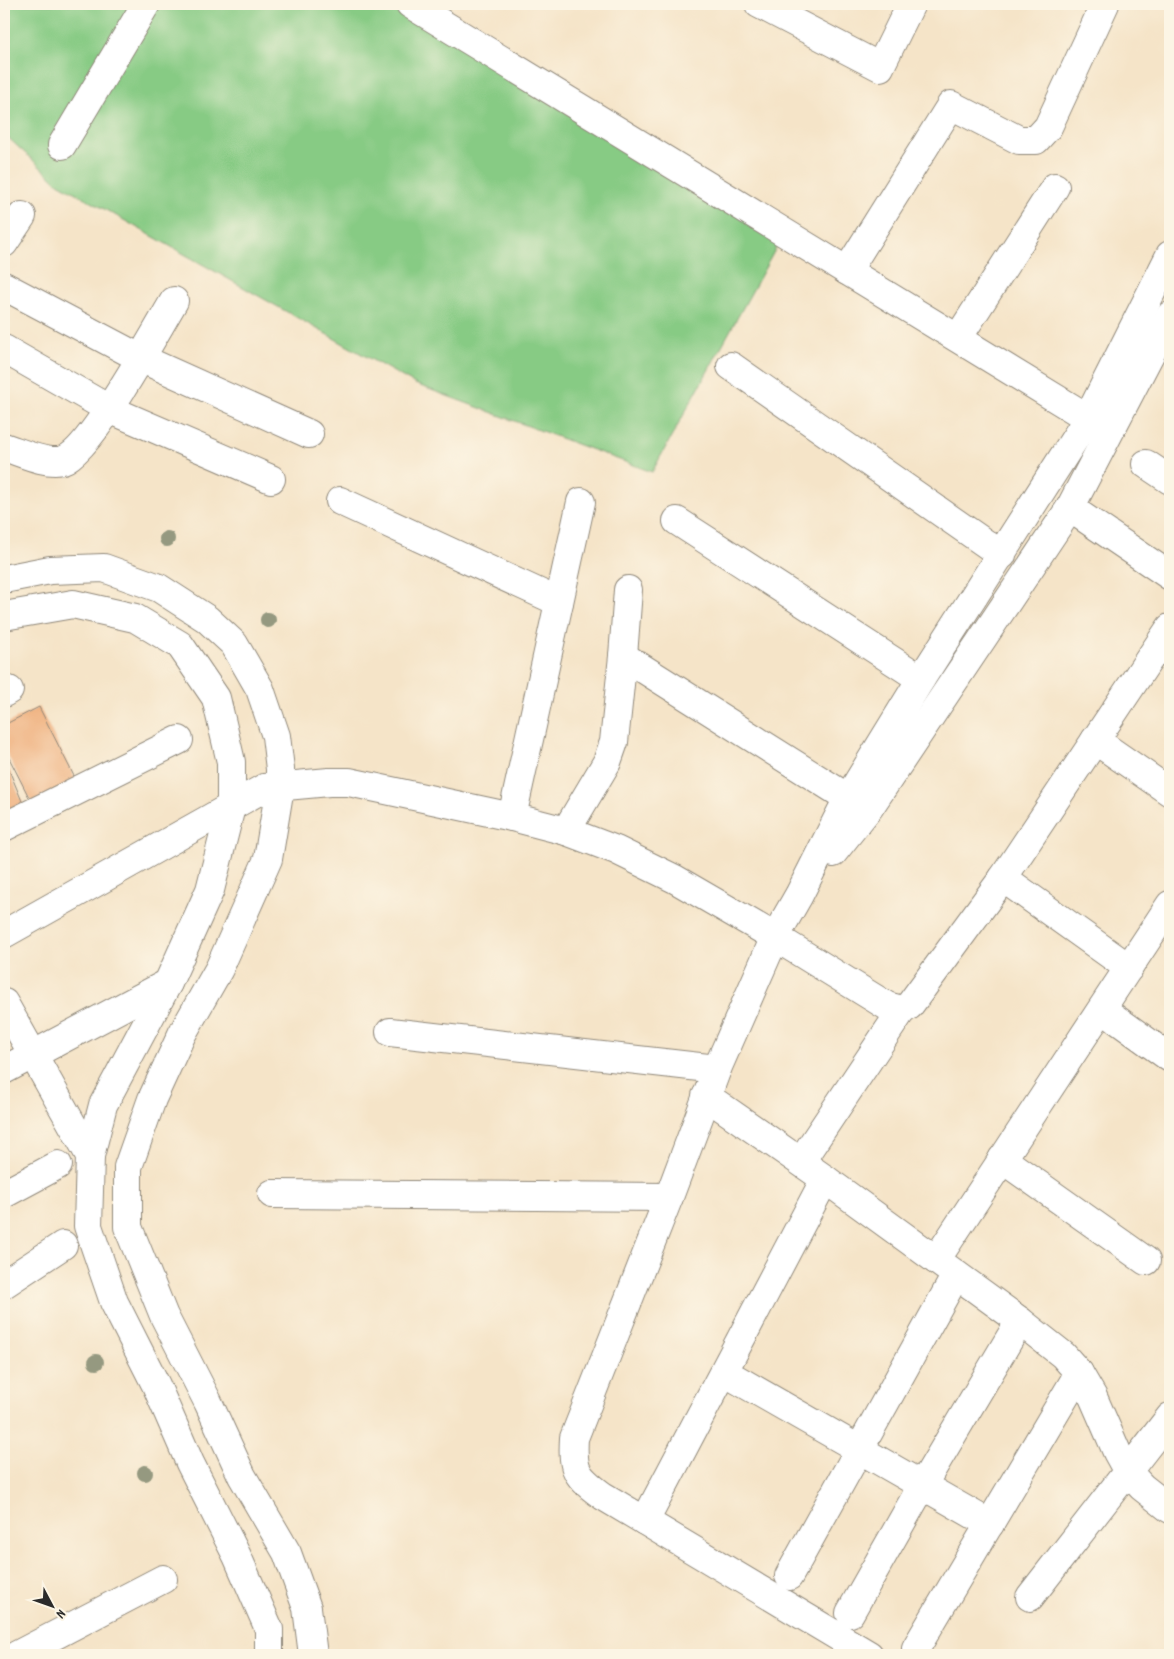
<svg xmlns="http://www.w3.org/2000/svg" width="1174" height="1659" viewBox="0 0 1174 1659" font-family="Dekko,sans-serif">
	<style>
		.green { fill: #87cb84; stroke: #597b58 }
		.building { fill: #efae7a }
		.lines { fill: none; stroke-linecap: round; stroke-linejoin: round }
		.minor-casing { stroke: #90887a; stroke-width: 30 }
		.minor { stroke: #fff; stroke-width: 28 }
		.tree { fill: #959980 }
	</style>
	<rect width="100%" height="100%" fill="#fcf5e5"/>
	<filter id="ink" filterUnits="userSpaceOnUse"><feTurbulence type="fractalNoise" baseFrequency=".02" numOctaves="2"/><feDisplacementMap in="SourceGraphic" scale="10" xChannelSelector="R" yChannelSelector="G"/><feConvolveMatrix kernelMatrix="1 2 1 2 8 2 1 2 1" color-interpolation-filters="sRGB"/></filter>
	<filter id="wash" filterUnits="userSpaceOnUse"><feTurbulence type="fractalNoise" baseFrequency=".0096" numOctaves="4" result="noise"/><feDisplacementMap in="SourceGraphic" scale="20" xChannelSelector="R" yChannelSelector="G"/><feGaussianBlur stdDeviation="1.12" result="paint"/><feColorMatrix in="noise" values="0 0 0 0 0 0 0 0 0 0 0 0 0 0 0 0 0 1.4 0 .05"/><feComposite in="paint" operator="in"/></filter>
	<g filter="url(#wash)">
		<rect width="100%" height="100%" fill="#f5e4c8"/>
		<polygon class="green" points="4,4 391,4 781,239 652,472 415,384 58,183 4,134"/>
		<g id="blocks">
			<g class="building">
				<polygon points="39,707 77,782 33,805 4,748 4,725"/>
				<polygon points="9,770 24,806 4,812 4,773"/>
			</g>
		</g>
	</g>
	<g filter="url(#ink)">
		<use href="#blocks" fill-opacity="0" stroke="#90887a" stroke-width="1"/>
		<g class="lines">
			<g class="minor-casing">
				<g id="minor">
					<polyline points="410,4 1088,418"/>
					<polyline points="759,4 880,67 911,4"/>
					<polyline points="62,145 146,4"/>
					<polyline points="4,243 22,216"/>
					<polyline points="847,271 951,105 1019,140 1036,140 1048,127 1105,4"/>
					<polyline points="4,286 140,358 309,434"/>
					<polyline points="958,338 1055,187"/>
					<polyline points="4,349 109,409 271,479"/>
					<polyline points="731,366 1002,555"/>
					<path d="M4,447C20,452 47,465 63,460C91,451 156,331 174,301"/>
					<polyline points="1146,464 1170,480"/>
					<polyline points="340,501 559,602"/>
					<polyline points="1070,508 1170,576"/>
					<polyline points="677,521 921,679"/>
					<polyline points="4,579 50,570 104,568 159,588 207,619 234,644 260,689 276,736 280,769 280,787 268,859 219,969 182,1034 152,1099 128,1167 128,1227 164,1316 208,1402 242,1476 287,1553 307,1608 313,1655"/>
					<polyline points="4,616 73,604 135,618 180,645 216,698 231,762 231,807 210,890 168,983 103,1105 90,1156 88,1226 114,1302 156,1385 190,1463 237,1556 269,1629 269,1655"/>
					<polyline points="623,656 848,798"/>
					<polyline points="4,693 9,690"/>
					<polyline points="1095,740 1170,792"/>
					<polyline points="512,817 581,502"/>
					<polyline points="4,827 179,740"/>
					<polyline points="566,831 607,762 614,742 623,656 628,590"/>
					<polyline points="833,853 869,808 1070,508 1170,316"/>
					<polyline points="1003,878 1129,968"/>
					<polyline points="4,934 264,788 329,782 349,782 512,817 566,831 616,850 675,879 775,937 887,1006 902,1010 909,1006 1003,878 1170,628"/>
					<polyline points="4,1003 90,1156"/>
					<polyline points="1102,1009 1170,1058"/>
					<polyline points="390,1032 717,1069"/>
					<polyline points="4,1070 168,983"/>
					<polyline points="706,1096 825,1179 1020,1321 1063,1355 1079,1373 1093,1397 1117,1452 1128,1472 1142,1487 1170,1509"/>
					<polyline points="1002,1159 1146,1261"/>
					<polyline points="801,1161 902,1010"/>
					<polyline points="4,1194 58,1165"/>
					<polyline points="272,1194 669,1197"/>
					<polyline points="936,1260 1170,905"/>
					<polyline points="4,1284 63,1245"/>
					<polyline points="724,1372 990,1524"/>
					<polyline points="645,1521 825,1179"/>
					<polyline points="789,1576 956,1275"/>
					<polyline points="1030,1597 1170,1417"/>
					<polyline points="850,1613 922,1486 1020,1321"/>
					<polyline points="916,1648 1079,1373"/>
					<polyline points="17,1655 163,1579"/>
					<path d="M869,1655L603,1496C576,1476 572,1471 574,1438L669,1197L717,1069L775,937L799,895L848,798L921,679L1088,418L1170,255"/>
				</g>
			</g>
			<use href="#minor" class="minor"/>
		</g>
		<g class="tree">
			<circle cx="167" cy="539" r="8"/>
			<circle cx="268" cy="620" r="8"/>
			<circle cx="96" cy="1362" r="8"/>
			<circle cx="145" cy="1473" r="8"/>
		</g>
	</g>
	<rect width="1174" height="1659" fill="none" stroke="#fcf5e5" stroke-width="20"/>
	<g transform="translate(52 1606) rotate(131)" stroke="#fcf5e5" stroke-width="4" paint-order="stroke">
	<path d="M0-4L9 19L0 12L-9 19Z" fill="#2b2b2b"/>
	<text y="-8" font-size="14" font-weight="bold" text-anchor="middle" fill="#2b2b2b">N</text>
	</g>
</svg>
